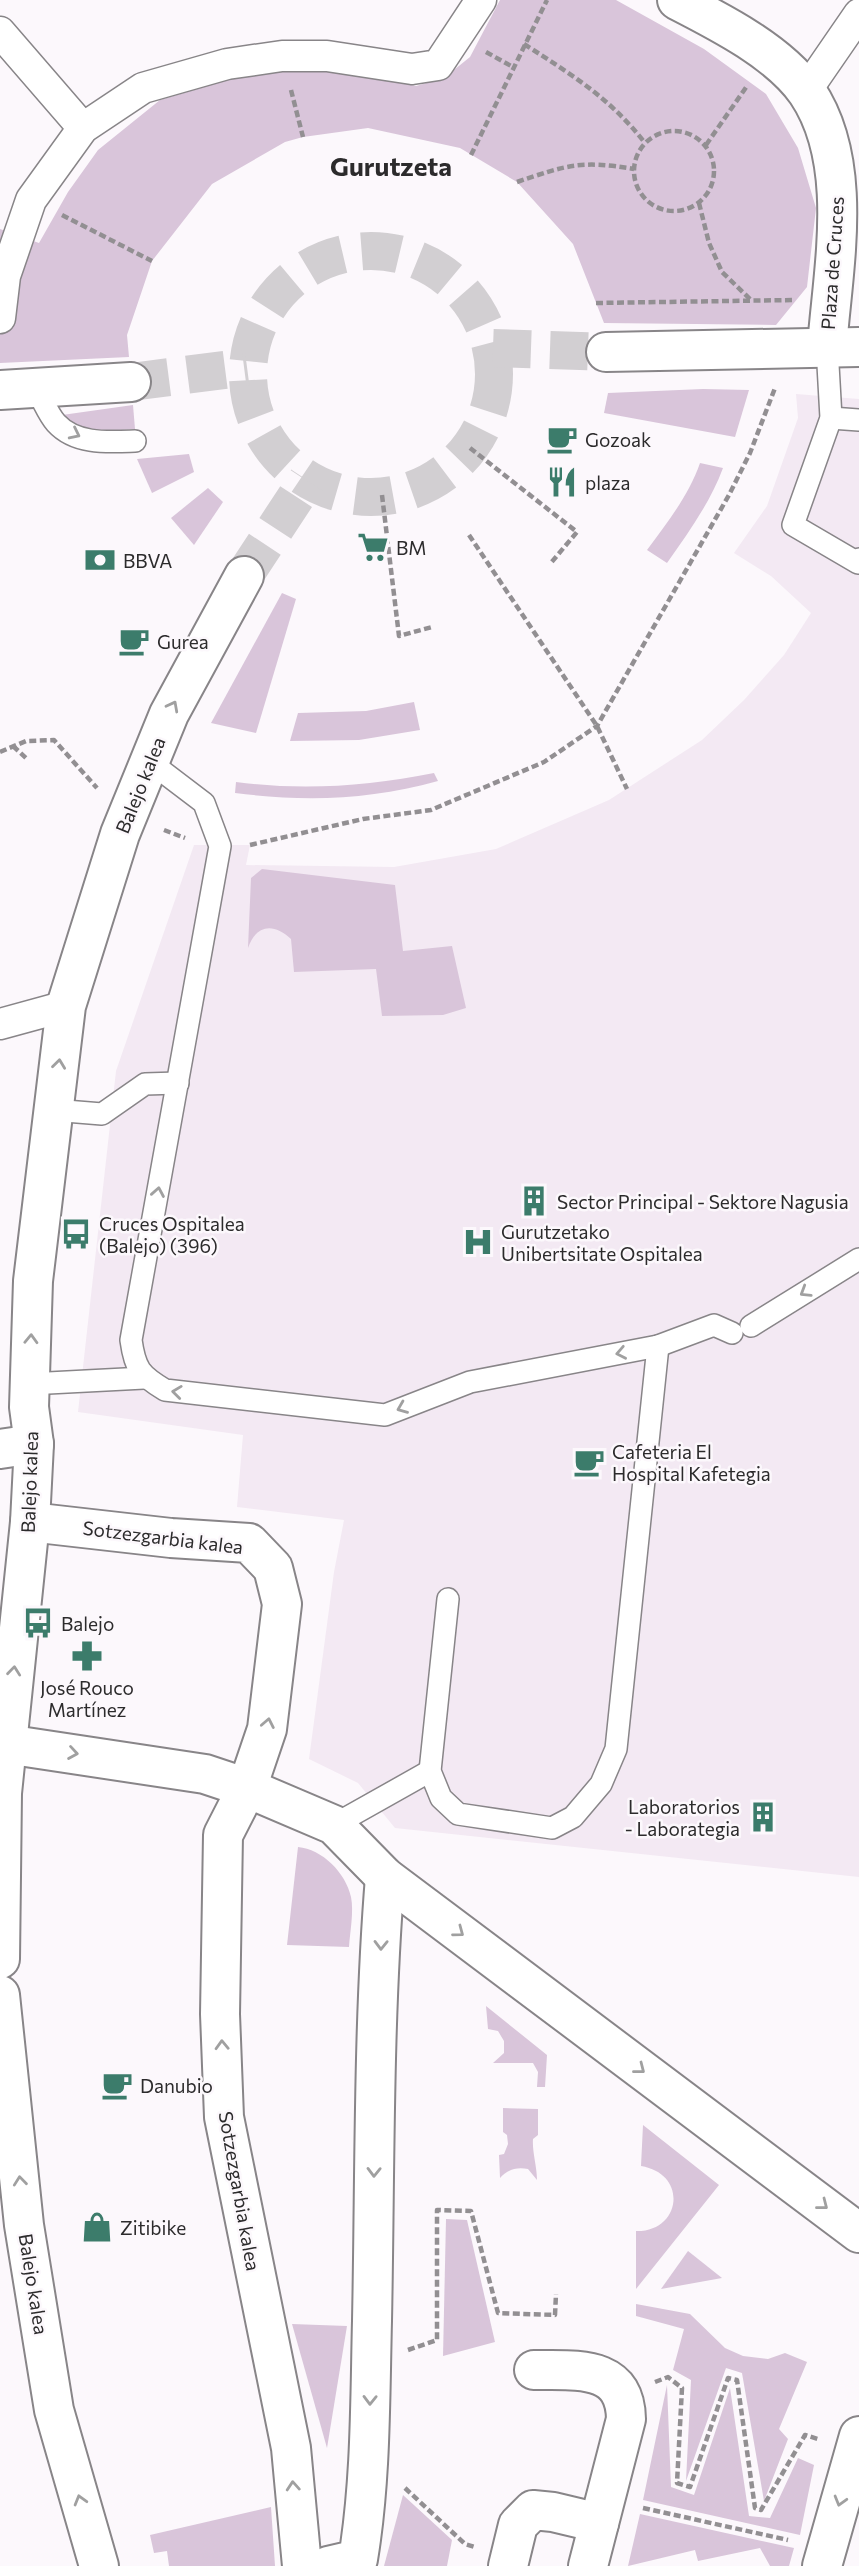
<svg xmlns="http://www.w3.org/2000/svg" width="859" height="2566" viewBox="0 0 859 2566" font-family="Commissioner,sans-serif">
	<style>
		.built { fill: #f3e9f3 }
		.green { fill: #d9c5da }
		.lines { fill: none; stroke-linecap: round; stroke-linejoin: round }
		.minor-tunnel { stroke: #d2cfd2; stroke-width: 38; stroke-dasharray: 38 19; stroke-linecap: butt }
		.service-casing { stroke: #888588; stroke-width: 24 }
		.pedestrian-casing { stroke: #888588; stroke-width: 33 }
		.minor-casing { stroke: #888588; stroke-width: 42 }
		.path { stroke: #928f92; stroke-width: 4.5; stroke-dasharray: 7 3.5; stroke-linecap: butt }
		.service { stroke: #fff; stroke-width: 21 }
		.pedestrian { stroke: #fff; stroke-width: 30 }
		.minor { stroke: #fff; stroke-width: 38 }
		.oneway { stroke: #a0a0a0 }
		.labels { text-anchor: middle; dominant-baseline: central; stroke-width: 5; stroke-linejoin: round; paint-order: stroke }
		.street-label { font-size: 19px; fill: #2c2b2c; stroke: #fcf8fc }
		.poi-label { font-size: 19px; fill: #2c2b2c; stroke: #fcf8fc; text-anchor: start }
		.district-label { font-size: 26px; font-weight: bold; fill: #2c2b2c; stroke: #fcf8fc }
	</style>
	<rect width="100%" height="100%" fill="#fcf8fc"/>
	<polygon class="built" points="796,394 859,399 859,1877 395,1828 358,1783 309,1759 334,1572 344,1520 237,1507 243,1435 78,1412 116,1071 194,845 250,845 246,865 394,867 496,849 609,800 702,740 744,700 784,655 811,613 771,576 734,553 767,506 798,418"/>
	<g class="green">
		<polygon points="500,0 616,0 704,49 766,94 798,148 816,208 807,287 776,325 604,323 573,244 517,182 460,148 368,128 303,137 285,142 212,184 152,261 127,335 129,357 0,363 0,229 39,243 68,192 98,150 160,100 248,74 297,68 351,70 416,86 444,78 470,57"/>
		<polygon points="703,389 749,390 735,437 604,413 608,393"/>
		<polygon points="133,405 135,429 84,433 62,415"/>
		<polygon points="189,454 194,472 152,493 137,459"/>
		<path d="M700,463L723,468C710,503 688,533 667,563L647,550C667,523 689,495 700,463Z"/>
		<polygon points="208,488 223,502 194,545 171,518"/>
		<polygon points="282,593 296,599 256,733 211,723"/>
		<polygon points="414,702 420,730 359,740 290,741 298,713 366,711"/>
		<path d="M434,773L438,781C369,800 306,802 235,793L236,782C304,791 368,786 434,773Z"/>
		<path d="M262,869L395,885L403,951L452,946L466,1008L443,1015L382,1016L376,969L294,972L291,939C273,922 256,925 248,948L251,878Z"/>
		<path d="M298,1847C322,1849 346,1873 351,1897C354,1912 350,1932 349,1947L287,1945Z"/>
		<polygon points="486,2006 547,2055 545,2087 537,2087 538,2072 533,2063 493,2063 504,2053 504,2041 498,2031 488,2029"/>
		<path d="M503,2108L538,2109V2135L533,2139C532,2152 537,2166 537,2180L528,2169C517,2167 508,2169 500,2178L499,2155L504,2154L508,2144L507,2135L503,2132Z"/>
		<path d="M643,2125L719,2185L636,2289V2231C681,2232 689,2174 641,2166Z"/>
		<polygon points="446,2219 467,2220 495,2342 443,2356"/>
		<polygon points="688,2251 722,2278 661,2289"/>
		<polygon points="636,2304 690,2314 725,2348 743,2356 768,2359 785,2353 807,2362 779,2429 788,2439 764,2501 742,2373 726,2368 686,2481 691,2380 673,2370 684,2329 636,2316"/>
		<polygon points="292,2324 347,2326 327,2448"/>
		<polygon points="667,2385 671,2487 694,2495 730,2388 749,2516 770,2518 798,2458 814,2465 800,2535 643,2500"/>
		<polygon points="403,2495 452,2540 447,2566 384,2566"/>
		<polygon points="271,2507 275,2566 169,2566 167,2551 154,2553 150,2535"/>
		<polygon points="640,2514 794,2548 789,2566 770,2566 760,2548 698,2561 695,2550 628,2566"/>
	</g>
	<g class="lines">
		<g class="minor-tunnel">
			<circle cx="371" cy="374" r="123"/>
			<polyline points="493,348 606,352"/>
			<polyline points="131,382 247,367"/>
			<polyline points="244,576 307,480"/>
		</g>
		<g class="service-casing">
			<g id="service">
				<polyline points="827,347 831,418 793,525 858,563 859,559"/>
				<path d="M36,389C43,400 48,414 56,423C76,445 109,442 135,441"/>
				<polyline points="831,418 859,420"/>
				<path d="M150,762L204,803L220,846L131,1340C135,1369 140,1375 165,1390L385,1415L470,1382L658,1346L714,1325L732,1333"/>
				<polyline points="53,1110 102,1114 145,1084 178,1083"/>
				<polyline points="751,1326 859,1259"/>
				<polyline points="29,1384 144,1378"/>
				<polyline points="448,1599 430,1771 441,1798 458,1814 552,1828 573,1817 601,1784 616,1749 658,1346"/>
				<polyline points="334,1825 430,1771"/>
			</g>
		</g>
		<g class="pedestrian-casing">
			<g id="pedestrian">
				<polyline points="0,32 83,128"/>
				<polyline points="806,91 859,14"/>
				<polyline points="0,318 5,276 31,200 83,128 143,88 227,64 282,56 327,56 412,69 438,65 481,0"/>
				<polyline points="0,1024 66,1006"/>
			</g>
		</g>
		<g class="minor-casing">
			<g id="minor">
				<path d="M677,0C720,22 779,52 807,92C855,163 833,267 827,347"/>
				<polyline points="606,352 859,347"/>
				<polyline points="0,390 131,382"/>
				<polyline points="0,1449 34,1444"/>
				<polyline points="30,1522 171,1538 249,1543 273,1568 282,1604 267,1729 247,1788 223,1835 220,2014 224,2117 291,2448 302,2566"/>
				<polyline points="6,1744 205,1774 247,1788 334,1825 385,1877 859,2233"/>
				<polyline points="0,1959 2,1793 30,1522 34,1444 29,1407 33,1281 66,1006 120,834 169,714 244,576"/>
				<polyline points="0,1995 24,2225 54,2410 99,2566"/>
				<path d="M534,2370C574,2371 625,2363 626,2419L588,2566"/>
				<path d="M328,2566L358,2559C371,2481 370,2400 372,2321C375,2173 373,2024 385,1877"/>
				<polyline points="508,2566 518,2525 533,2510 553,2512 599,2523"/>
				<polyline points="822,2566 859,2436"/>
			</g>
		</g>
		<g class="path">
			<path d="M524,44C572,75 609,97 645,143"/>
			<polyline points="486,52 513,67"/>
			<polyline points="291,90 303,137"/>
			<circle cx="674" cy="171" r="40"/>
			<polyline points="706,145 747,86"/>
			<polyline points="471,155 547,0"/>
			<path d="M517,182C567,165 581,160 634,169"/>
			<polyline points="699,203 709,243 722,272 752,301"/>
			<polyline points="62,215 152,261"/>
			<polyline points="596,303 794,300"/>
			<polyline points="470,448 577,532 550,564"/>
			<polyline points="382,495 399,636 432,627"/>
			<polyline points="469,535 597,726 627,789"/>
			<polyline points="13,746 27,759"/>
			<polyline points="0,752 26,741 54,740 97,788"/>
			<polyline points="164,830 185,838"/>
			<polyline points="250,845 363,819 431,810 544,762 597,726 729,495 750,453 775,388"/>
			<polyline points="408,2350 437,2340 437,2210 471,2211 498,2313 555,2315 556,2294"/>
			<polyline points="655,2382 668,2377 682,2388 677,2483 690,2487 728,2378 737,2380 755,2508 761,2510 805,2435 818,2439"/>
			<polyline points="405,2488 465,2544 475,2547"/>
			<polyline points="643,2508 788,2540"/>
		</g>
		<use href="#service" class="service"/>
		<use href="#pedestrian" class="pedestrian"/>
		<use href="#minor" class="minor"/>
	</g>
	<defs><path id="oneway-chevron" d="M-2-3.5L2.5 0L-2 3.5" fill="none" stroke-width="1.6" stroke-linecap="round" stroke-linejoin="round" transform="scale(1.75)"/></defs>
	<g class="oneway">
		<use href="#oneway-chevron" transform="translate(75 434) rotate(26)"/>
		<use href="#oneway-chevron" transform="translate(173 706) rotate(-62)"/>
		<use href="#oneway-chevron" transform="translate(59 1064) rotate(-83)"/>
		<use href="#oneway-chevron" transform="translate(158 1192) rotate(-80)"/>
		<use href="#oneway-chevron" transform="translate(805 1292) rotate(148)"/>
		<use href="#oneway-chevron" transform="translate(31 1339) rotate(-88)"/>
		<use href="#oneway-chevron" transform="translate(621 1353) rotate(169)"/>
		<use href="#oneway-chevron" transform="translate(177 1392) rotate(-173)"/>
		<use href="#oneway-chevron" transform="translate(402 1408) rotate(158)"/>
		<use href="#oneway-chevron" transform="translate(14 1671) rotate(-84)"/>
		<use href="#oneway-chevron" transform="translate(268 1723) rotate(-79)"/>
		<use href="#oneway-chevron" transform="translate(73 1753) rotate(9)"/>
		<use href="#oneway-chevron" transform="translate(459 1932) rotate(37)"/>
		<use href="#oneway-chevron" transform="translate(381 1945) rotate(91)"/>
		<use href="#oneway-chevron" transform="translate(222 2045) rotate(-92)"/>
		<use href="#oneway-chevron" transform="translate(640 2069) rotate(38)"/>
		<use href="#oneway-chevron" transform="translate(374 2172) rotate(91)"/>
		<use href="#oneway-chevron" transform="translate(20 2181) rotate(-96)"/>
		<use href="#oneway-chevron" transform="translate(823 2205) rotate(38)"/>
		<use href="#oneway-chevron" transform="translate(370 2400) rotate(91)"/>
		<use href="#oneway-chevron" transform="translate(293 2486) rotate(-94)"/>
		<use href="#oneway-chevron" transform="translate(80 2500) rotate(-106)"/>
		<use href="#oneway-chevron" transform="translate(840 2501) rotate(106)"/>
	</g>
	<defs>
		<g id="cafe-bare" transform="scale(2.415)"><path d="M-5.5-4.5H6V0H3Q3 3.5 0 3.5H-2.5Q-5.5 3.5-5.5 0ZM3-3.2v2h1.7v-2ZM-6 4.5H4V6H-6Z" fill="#3c7c6b" stroke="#fcf8fc" stroke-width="2.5" paint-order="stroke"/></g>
		<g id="restaurant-bare" transform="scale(2.415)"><path d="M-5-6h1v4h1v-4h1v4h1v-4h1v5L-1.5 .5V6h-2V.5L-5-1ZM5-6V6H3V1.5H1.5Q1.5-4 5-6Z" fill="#3c7c6b" stroke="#fcf8fc" stroke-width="2.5" paint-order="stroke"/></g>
		<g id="supermarket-bare" transform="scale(2.415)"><path d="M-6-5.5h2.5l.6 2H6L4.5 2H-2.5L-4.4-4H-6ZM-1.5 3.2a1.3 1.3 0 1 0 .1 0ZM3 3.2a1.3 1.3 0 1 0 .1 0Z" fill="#3c7c6b" stroke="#fcf8fc" stroke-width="2.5" paint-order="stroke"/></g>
		<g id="bank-bare" transform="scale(2.415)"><path d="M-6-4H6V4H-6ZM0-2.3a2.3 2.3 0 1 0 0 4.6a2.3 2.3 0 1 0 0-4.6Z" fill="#3c7c6b" stroke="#fcf8fc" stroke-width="2.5" paint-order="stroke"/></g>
		<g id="building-bare" transform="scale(2.415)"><path d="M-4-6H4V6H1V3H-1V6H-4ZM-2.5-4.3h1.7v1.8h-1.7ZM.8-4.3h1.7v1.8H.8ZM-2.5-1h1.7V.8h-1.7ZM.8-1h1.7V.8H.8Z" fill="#3c7c6b" stroke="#fcf8fc" stroke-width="2.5" paint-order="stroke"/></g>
		<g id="bus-bare" transform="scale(2.415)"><path d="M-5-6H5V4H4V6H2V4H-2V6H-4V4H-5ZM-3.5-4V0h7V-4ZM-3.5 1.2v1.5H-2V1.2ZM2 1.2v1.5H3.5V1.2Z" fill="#3c7c6b" stroke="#fcf8fc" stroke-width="2.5" paint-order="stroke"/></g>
		<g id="hospital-bare" transform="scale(2.415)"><path d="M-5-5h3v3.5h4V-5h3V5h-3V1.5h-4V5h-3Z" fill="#3c7c6b" stroke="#fcf8fc" stroke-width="2.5" paint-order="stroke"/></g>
		<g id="pharmacy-bare" transform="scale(2.415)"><path d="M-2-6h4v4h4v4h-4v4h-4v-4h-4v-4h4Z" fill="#3c7c6b" stroke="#fcf8fc" stroke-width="2.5" paint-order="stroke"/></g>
		<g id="shop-bare" transform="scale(2.415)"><path d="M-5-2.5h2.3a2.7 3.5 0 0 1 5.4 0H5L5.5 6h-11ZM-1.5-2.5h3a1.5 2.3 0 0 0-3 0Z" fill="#3c7c6b" stroke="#fcf8fc" stroke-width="2.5" paint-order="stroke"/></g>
	</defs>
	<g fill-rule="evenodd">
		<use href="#cafe-bare" x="562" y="439"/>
		<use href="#restaurant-bare" x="562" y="482"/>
		<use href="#supermarket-bare" x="373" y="547"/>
		<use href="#bank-bare" x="100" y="560"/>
		<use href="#cafe-bare" x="134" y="641"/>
		<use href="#building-bare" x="534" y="1201"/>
		<use href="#bus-bare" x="76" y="1234"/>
		<use href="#hospital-bare" x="478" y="1242"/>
		<use href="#cafe-bare" x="589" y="1462"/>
		<use href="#bus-bare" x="38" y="1623"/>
		<use href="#pharmacy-bare" x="87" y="1656"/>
		<use href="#building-bare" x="763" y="1817"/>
		<use href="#cafe-bare" x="117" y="2085"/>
		<use href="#shop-bare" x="97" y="2227"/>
	</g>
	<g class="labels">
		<g class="street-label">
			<text transform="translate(832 263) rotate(-86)">Plaza de Cruces</text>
			<text transform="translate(140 785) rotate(-68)">Balejo kalea</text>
			<text transform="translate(29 1482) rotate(-88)">Balejo kalea</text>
			<text transform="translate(163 1537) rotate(7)">Sotzezgarbia kalea</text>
			<text transform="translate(240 2191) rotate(80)">Sotzezgarbia kalea</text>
			<text transform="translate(34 2284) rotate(81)">Balejo kalea</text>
		</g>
		<g class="poi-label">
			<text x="585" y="439">Gozoak</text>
			<text x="585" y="482">plaza</text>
			<text x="396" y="547">BM</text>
			<text x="123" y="560">BBVA</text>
			<text x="157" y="641">Gurea</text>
			<text x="557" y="1201">Sector Principal - Sektore Nagusia</text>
			<text x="99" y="1223">Cruces Ospitalea<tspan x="99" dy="22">(Balejo) (396)</tspan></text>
			<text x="501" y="1231">Gurutzetako<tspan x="501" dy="22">Unibertsitate Ospitalea</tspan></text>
			<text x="612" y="1451">Cafeteria El<tspan x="612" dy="22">Hospital Kafetegia</tspan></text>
			<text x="61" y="1623">Balejo</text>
			<text x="87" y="1687" text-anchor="middle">José Rouco<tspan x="87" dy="22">Martínez</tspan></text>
			<text x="740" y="1806" text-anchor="end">Laboratorios<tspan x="740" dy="22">- Laborategia</tspan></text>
			<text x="140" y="2085">Danubio</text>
			<text x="120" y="2227">Zitibike</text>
		</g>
		<g class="district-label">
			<text x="391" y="165">Gurutzeta</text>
		</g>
	</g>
</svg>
